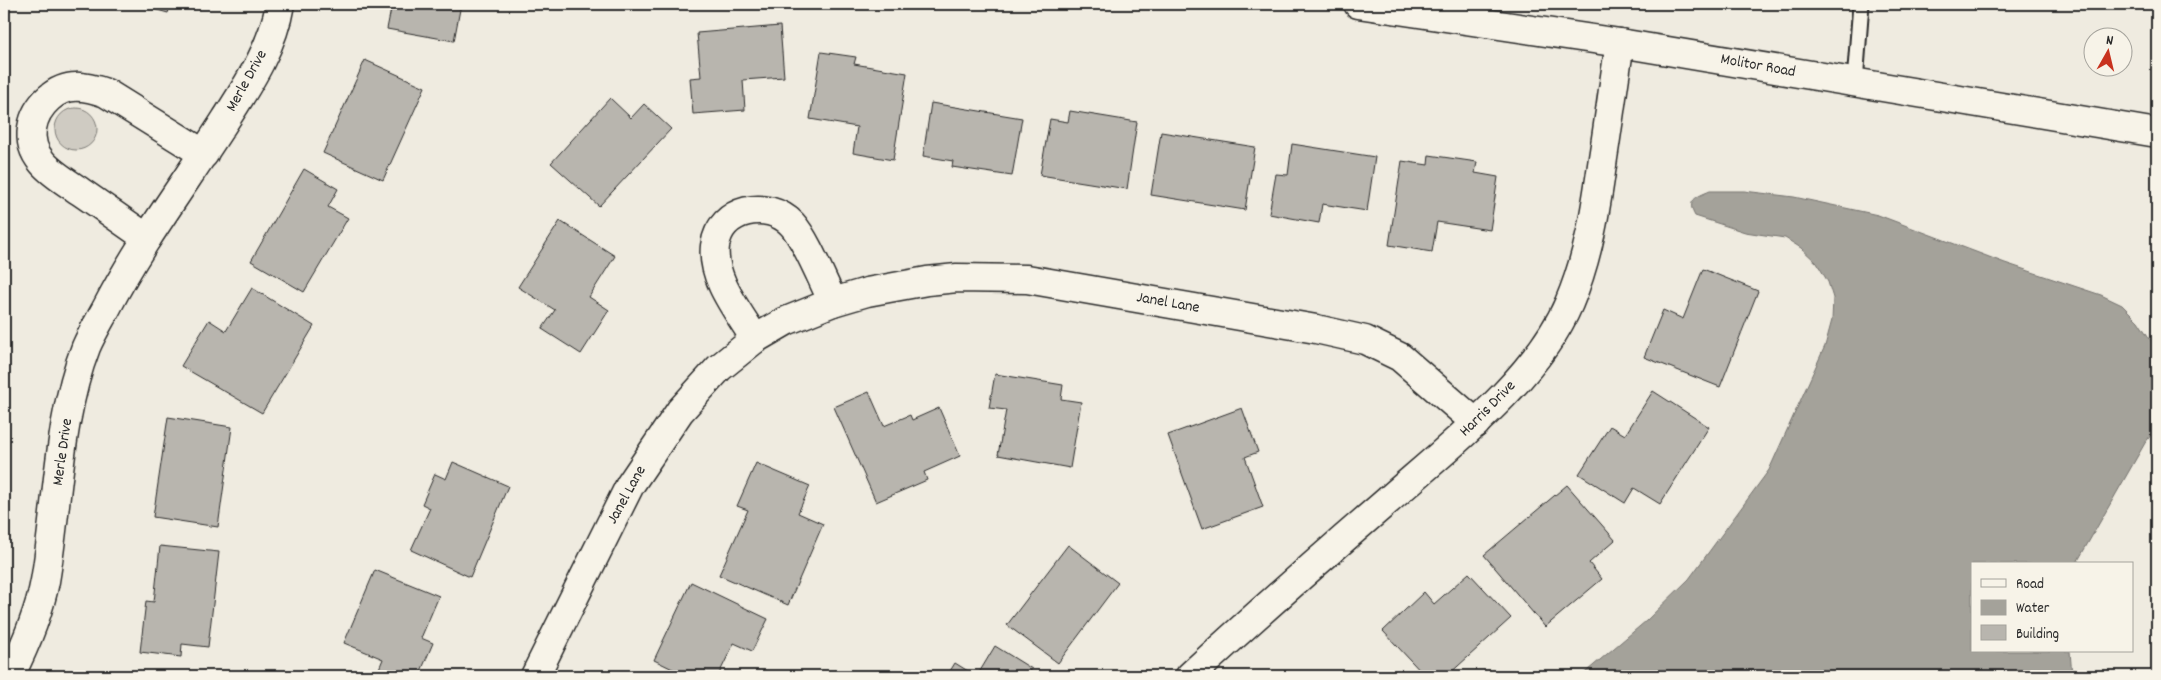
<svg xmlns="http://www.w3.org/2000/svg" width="2161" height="680" viewBox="0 0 2161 680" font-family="Dekko,sans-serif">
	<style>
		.green { fill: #cfcbc2; stroke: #7d7b76 }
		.water { fill: #a4a29a; stroke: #74726e }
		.building { fill: #b8b5ae; stroke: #2b2b2b }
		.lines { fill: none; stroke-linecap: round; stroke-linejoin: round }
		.service-casing { stroke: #2b2b2b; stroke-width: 19 }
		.minor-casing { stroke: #2b2b2b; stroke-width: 31 }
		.service { stroke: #f7f3e8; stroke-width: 15 }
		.minor { stroke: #f7f3e8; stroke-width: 28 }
		.labels { text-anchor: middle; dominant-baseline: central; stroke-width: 5; stroke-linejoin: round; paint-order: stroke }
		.street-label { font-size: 16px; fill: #2b2b2b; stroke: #f7f3e8 }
	</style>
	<rect width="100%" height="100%" fill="#efebe0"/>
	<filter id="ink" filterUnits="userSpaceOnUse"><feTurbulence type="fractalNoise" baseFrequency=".02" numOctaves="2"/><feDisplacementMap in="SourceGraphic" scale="10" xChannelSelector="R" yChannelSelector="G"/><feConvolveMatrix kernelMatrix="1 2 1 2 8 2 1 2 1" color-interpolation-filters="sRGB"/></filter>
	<g filter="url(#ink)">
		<circle class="green" cx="76" cy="129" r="21"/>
		<path class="water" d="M1710,191H1744L1794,197L1878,215L2005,263L2101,295L2122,305L2138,321L2152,342L2157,354V427L2145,443L2076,564H1972V651H2070L2072,676H1581L1646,621L1689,579L1769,470L1825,346L1832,320L1833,298L1828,282L1817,263L1801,248L1785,238L1745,232L1695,216C1686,200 1696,197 1710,191Z"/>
		<g class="building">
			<polygon points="136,4 171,4 168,13"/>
			<polygon points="392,4 461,4 454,41 387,29"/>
			<polygon points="780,26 784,77 743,80 745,110 693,114 690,78 701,77 697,33"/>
			<polygon points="821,52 856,57 854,64 907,73 893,160 853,153 857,127 810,119"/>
			<polygon points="365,60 425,87 383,180 323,153"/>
			<polygon points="610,98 631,118 644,104 671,129 599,206 551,163"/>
			<polygon points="931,103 1022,118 1012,176 952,167 953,161 923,156"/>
			<polygon points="1070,111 1137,122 1127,189 1040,175 1050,119 1068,122"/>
			<polygon points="1161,132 1255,147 1245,210 1151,195"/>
			<polygon points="1292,144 1375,157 1367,211 1322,204 1319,223 1269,214 1276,174 1288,175"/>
			<polygon points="1429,155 1477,162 1475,173 1498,177 1490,230 1437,222 1432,252 1389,245 1402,161 1428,165"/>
			<polygon points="304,169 338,189 328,207 348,218 304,292 251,261"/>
			<polygon points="560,221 615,256 589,297 609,310 581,354 542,329 555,310 518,287"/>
			<polygon points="1703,269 1758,291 1720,387 1644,357 1663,310 1683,319"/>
			<polygon points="252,288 314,326 262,413 181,366 209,320 226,331"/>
			<polygon points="995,374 1063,385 1061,399 1081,402 1070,468 998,455 1006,410 989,408"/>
			<polygon points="1653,391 1709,427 1660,504 1634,488 1625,503 1579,474 1610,426 1625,435"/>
			<polygon points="869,392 884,426 910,415 912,420 939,408 960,456 924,472 927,480 876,502 834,407"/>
			<polygon points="1242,408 1258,452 1245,457 1263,507 1202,529 1168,435"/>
			<polygon points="168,417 232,427 218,527 153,517"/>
			<polygon points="453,462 508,486 470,577 411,550 430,508 422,504 435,474 446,479"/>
			<polygon points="756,463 810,486 798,513 823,524 788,605 719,575 748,510 737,506"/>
			<polygon points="1567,485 1615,540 1589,563 1602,579 1545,627 1484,555"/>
			<polygon points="1068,545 1118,583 1058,663 1007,625"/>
			<polygon points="160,546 219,552 208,647 182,644 181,657 140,652 146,601 154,602"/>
			<polygon points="375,570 439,596 421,638 433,643 419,676 376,676 383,659 344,643"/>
			<polygon points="1469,573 1511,618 1447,676 1425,676 1383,631 1424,592 1434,604"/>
			<polygon points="691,582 768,619 752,651 734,643 718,676 687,676 654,660"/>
			<polygon points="995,646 1032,669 1027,676 977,676"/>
			<polygon points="955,663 976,676 947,676"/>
		</g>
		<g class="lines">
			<g class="service-casing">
				<polyline id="service" points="1855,82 1861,4"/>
			</g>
			<g class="minor-casing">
				<g id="minor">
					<polyline points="1358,4 1620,43 2157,133"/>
					<path d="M147,238C125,223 103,207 81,192C68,183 52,174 42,162C24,141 31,114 49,98C67,82 85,86 106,93L204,154"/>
					<path d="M755,339C739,312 711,279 715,246C720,208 768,199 792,224C806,239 823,282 833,302"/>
					<path d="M10,676C25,646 39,614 45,581C58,506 58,418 86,347C92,333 100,320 107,307C141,241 186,182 226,119C249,83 273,47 280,4"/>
					<polyline points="535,676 630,485 680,411 719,368 755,339 786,321 833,302 867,292 927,281 957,278 1027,279 1316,329 1365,340 1400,357 1476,423"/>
					<path d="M1190,676C1254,617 1319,560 1385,503C1446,449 1537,379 1569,303C1589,256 1596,208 1603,158C1609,120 1614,81 1620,43"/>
				</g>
			</g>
			<use href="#service" class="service"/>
			<use href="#minor" class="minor"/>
		</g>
	</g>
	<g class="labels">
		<g class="street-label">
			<text transform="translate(1758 66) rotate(10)">Molitor Road</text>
			<text transform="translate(247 81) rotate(-61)">Merle Drive</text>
			<text transform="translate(1168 303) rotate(10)">Janel Lane</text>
			<text transform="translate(1488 409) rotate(-45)">Harris Drive</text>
			<text transform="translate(63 452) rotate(-82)">Merle Drive</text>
			<text transform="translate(627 495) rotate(-61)">Janel Lane</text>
		</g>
	</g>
	<rect width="2161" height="680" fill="none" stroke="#f7f3e8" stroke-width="20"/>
	<rect x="10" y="10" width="2141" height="660" fill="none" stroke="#2b2b2b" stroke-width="2" filter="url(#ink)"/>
	<rect x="1971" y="562" width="162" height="90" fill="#f7f3e8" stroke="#a5a39c"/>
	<rect x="1981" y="579" width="25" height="8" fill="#f7f3e8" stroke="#a5a39c"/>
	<text x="2016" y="588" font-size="15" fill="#2b2b2b">Road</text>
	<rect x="1981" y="600" width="25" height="15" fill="#a4a29a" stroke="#a5a39c"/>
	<text x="2016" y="612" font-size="15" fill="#2b2b2b">Water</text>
	<rect x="1981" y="625" width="25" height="15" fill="#b8b5ae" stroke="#a5a39c"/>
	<text x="2016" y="638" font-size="15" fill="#2b2b2b">Building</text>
	<g transform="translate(2108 52) rotate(8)"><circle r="24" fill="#f7f3e8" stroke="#a5a39c"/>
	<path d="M0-4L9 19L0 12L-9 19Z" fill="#c8321e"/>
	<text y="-8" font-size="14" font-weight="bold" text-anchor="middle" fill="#2b2b2b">N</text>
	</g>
</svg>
